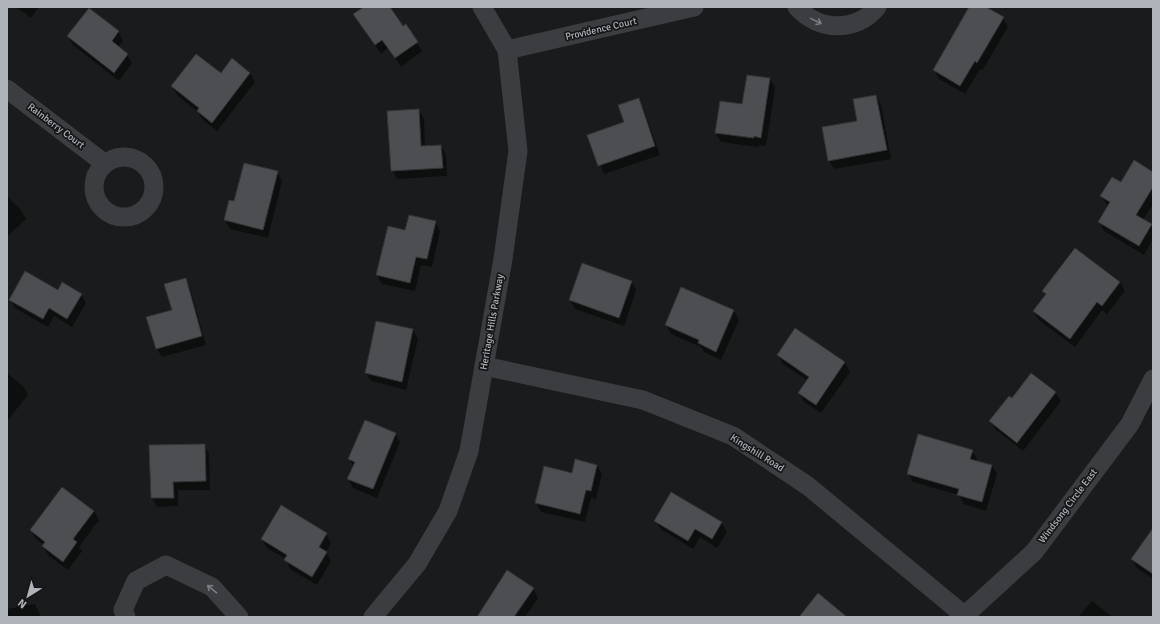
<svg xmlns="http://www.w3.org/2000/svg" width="1160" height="624" viewBox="0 0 1160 624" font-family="Signika,sans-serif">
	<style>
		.shadow { fill: #0007 }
		.building { fill: #4c4e51; stroke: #343538 }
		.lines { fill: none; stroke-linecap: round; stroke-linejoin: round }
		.street { stroke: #3c3d41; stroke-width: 19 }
		.oneway { stroke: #7b7e84 }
		.labels { text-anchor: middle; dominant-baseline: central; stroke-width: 3.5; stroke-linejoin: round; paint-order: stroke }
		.street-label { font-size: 10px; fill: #aeb4ba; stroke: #151617 }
	</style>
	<rect width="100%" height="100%" fill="#1a1b1c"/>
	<g class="shadow">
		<polygon points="16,7 39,7 31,18"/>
		<polygon points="365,7 388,7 403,28 406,26 422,51 401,67 388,48 381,54 360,23"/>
		<polygon points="970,7 984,7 1003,18 1008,27 982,71 980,69 965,94 939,79 934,70"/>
		<polygon points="89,9 118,32 123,41 118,47 127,55 132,63 119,81 73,45 68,36"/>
		<polygon points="232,60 250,73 255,82 217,131 203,120 198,112 177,95 172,86 221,75"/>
		<polygon points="770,79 775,88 766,146 759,145 758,147 721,142 716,133"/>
		<polygon points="876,96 881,105 891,159 834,169 829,161"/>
		<polygon points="638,99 643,108 660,155 604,174 588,135 626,122"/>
		<polygon points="419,110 424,119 425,147 441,146 446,155 447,176 397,179 392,170"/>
		<polygon points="277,172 282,181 268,238 230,229 225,220 235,202"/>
		<polygon points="1153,173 1153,204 1143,220 1151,225 1153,229 1153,239 1144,255 1104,231 1099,222 1108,206 1101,196 1121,183"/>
		<polygon points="7,196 21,210 26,219 7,237"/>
		<polygon points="435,222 440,231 432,267 421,265 415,291 382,284 377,275 406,231"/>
		<polygon points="185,279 190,288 206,345 162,357 157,349"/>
		<polygon points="631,281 636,290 624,326 575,309 570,300"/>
		<polygon points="1120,282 1125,291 1107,314 1102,310 1075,347 1039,320 1034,312 1046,296 1044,291"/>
		<polygon points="682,289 734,311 739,320 721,360 704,352 701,347 671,334 666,325"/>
		<polygon points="58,292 81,294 86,303 72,327 54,316 48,327 15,308 10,300"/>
		<polygon points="413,330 418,339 406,390 371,381 366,373"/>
		<polygon points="795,330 845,363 850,372 821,413 804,402 799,393 808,381 783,364 778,355"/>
		<polygon points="7,373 23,386 28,395 7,421"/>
		<polygon points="1055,392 1061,401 1023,451 996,430 990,421 1012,400"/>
		<polygon points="395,434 400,442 377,498 353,488 348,479 354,467 349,459"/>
		<polygon points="204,445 209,453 210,490 178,490 178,506 157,507 152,498"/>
		<polygon points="972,450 977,459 976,461 992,466 997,474 986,511 964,504 959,495 913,482 908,473"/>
		<polygon points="597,466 602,474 596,499 591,498 585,522 541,512 536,503 573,474"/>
		<polygon points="672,493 722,523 727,532 717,548 700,537 693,549 661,529 655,521"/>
		<polygon points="94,511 99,520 79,547 82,551 68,570 48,555 43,546 44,545 36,539 31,530"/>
		<polygon points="1153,530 1153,579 1137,568 1132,559"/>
		<polygon points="326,534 331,543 326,552 331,561 317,585 290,569 286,559 267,548 262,539"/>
		<polygon points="533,589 538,598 525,617 477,617"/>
		<polygon points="1092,601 1110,615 1111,617 1078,617"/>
		<polygon points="35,604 41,617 7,617 7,609"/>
	</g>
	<g class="building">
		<polygon points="364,7 390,7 403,26 406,24 418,42 395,58 382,40 375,45 353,14"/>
		<polygon points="969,7 986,7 1004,17 977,63 975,61 960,86 933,70"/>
		<polygon points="89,8 119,31 112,41 128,54 114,73 67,36"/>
		<polygon points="196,54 221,73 232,58 250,73 212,123 197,111 199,108 171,86"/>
		<polygon points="747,75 770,78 761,138 754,136 754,138 715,133 720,101 742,104"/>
		<polygon points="876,95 887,150 828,161 822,127 857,121 853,99"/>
		<polygon points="639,98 655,146 598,166 587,135 624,122 618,105"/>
		<polygon points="419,109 421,146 441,145 443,168 391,171 387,111"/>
		<polygon points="1134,160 1153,172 1153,187 1136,215 1152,224 1139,246 1098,222 1110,202 1100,196 1112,177 1121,182"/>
		<polygon points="244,163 278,171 263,230 224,220 229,200 234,201"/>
		<polygon points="409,215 436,221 427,259 416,257 410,283 376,275 388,226 405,230"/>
		<polygon points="1075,248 1120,282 1102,306 1097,302 1070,339 1033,311 1046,294 1042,291"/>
		<polygon points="582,263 632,281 619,318 569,300"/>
		<polygon points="25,271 58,290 62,282 82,294 67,319 49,308 43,319 9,300"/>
		<polygon points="186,278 202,336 156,349 146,317 172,310 164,284"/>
		<polygon points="681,287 734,310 716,352 698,343 699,340 665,325"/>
		<polygon points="376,321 413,329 402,382 365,373"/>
		<polygon points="795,328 845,362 816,405 798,393 809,377 777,355"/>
		<polygon points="1031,373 1056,392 1017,443 989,421 1009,396 1012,398"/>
		<polygon points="365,420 396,433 373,489 347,479 355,462 348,459"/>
		<polygon points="918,434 973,450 970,459 992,465 982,502 957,495 959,489 907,474"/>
		<polygon points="205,444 206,481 173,482 174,498 151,498 149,445"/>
		<polygon points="575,459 597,465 591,491 586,490 580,514 535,503 544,466 572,473"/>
		<polygon points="62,487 94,511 73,539 77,542 63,562 42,546 45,542 30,530"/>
		<polygon points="671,492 722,522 712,539 695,529 688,541 654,521"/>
		<polygon points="281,505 327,533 319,547 327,552 312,577 284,560 287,555 261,539"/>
		<polygon points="1153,528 1153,574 1131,559"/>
		<polygon points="507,570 534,588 514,617 477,617"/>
		<polygon points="818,593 847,617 799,617"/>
	</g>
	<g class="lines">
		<g class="street">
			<path d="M797,7C818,31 856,33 877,7"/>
			<polyline points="507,50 694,7"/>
			<polyline points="7,89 104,163"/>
			<circle cx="124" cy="187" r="30"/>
			<polyline points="484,366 643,400 733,436 808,486 965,616"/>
			<polyline points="126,617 123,610 136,581 166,565 212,587 239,617"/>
			<polyline points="373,617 417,564 448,511 469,451 503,259 518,151 507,50 482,7"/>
			<polyline points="963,617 1034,552 1130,424 1153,379"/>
		</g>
	</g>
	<defs><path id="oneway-shaft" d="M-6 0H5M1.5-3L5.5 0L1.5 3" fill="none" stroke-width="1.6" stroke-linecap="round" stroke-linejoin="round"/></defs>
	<g class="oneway">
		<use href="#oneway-shaft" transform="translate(816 21) rotate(26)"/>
		<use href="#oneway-shaft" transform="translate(212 589) rotate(-141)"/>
	</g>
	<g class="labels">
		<g class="street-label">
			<text transform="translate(601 29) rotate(-13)">Providence Court</text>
			<text transform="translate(56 126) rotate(37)">Rainberry Court</text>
			<text transform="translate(492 322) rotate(-80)">Heritage Hills Parkway</text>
			<text transform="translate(757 453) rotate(32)">Kingshill Road</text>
			<text transform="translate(1068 506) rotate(-53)">Windsong Circle East</text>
		</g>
	</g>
	<rect width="1160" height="624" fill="none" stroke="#aeb4ba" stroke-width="16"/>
	<g transform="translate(28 596) rotate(217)" stroke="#151617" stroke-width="3" paint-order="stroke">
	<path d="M0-3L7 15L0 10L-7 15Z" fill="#aeb4ba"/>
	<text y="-6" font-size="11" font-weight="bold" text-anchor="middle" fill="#aeb4ba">N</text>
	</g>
</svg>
